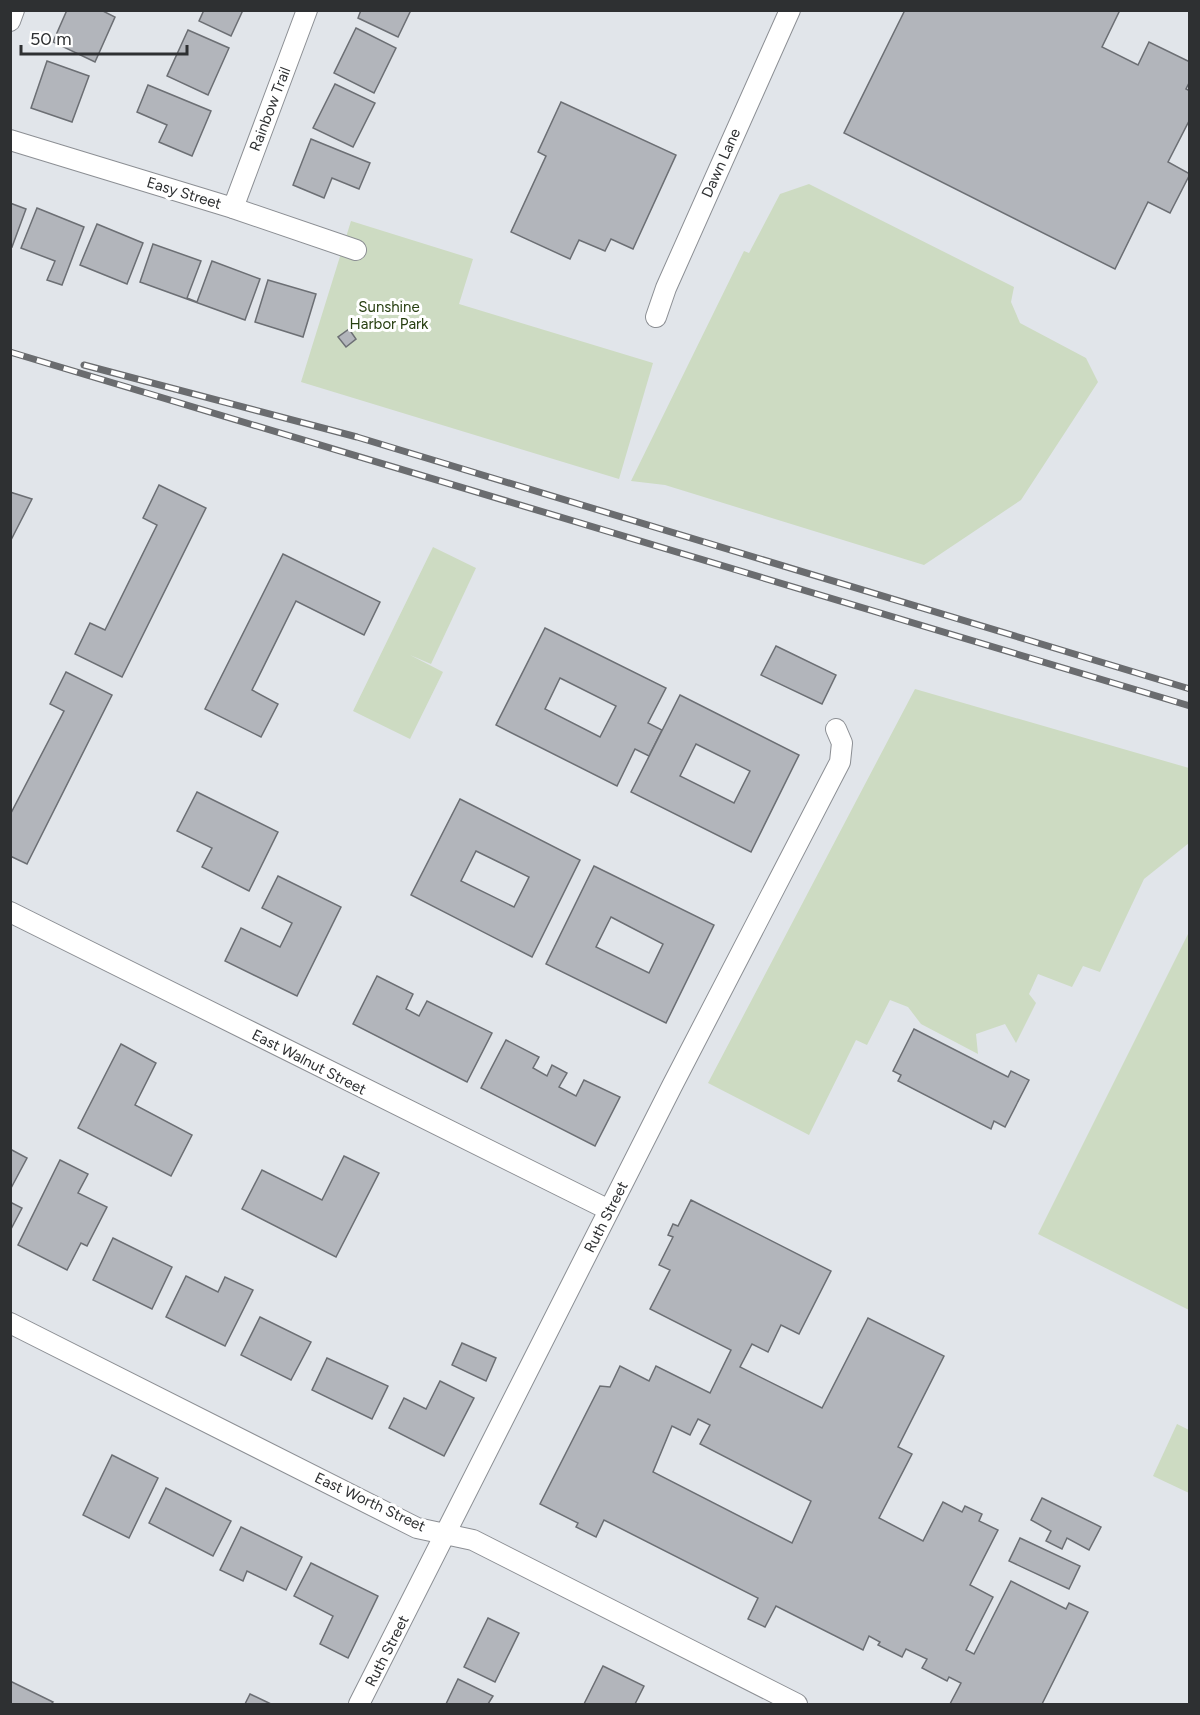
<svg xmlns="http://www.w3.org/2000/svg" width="1200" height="1715" viewBox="0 0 1200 1715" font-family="Figtree,sans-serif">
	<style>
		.green { fill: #cddbc2 }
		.building { fill: #b2b5bb; stroke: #6c6f74; stroke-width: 1.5; fill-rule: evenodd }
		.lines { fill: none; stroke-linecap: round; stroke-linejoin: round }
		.minor-casing { stroke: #8c8f94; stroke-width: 22 }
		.minor { stroke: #fff; stroke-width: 20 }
		.rail-casing { stroke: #6a6c6f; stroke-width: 7 }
		.rail { stroke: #fff; stroke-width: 4.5; stroke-dasharray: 14; stroke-linecap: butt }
		.labels { text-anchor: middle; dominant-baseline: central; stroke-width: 6; stroke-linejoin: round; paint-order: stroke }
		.street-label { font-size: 15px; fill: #2e3032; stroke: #fff }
		.park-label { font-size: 15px; fill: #263e0f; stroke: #fff }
	</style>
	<rect width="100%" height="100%" fill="#e1e5ea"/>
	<g class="green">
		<polygon points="809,184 1014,287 1011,302 1020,323 1086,358 1098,382 1021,500 924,565 665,485 631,481 744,251 749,253 780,194"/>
		<polygon points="351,221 473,259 459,304 653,363 619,479 301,382"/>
		<polygon points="433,547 476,568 431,664 410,655 443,672 410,739 353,711"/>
		<polygon points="915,689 1189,768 1189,843 1144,879 1100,972 1083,966 1072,987 1038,974 1029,994 1036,1003 1016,1043 1005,1024 976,1034 978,1054 921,1024 908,1007 890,1000 867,1045 856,1040 809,1135 708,1083"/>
		<polygon points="1189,932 1189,1310 1038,1234"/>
		<polygon points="1177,1424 1189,1430 1189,1493 1153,1476"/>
	</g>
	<g class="building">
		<polygon points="67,10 101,10 115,17 95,62 53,42"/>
		<polygon points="204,10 243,10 231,36 199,21"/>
		<polygon points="361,10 411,10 398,37 358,18"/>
		<polygon points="905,10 1120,10 1102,47 1138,65 1149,42 1190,62 1190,81 1186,89 1190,91 1190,119 1168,162 1190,174 1170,213 1148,202 1115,269 844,133"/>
		<polygon points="356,28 396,48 374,93 334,73"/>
		<polygon points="188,30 229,48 208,95 167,76"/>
		<polygon points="47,61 89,76 72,122 31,108"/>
		<polygon points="335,84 375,103 353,147 313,128"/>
		<polygon points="148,85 211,111 192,156 159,142 167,125 137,112"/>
		<polygon points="561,102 676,155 633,249 611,239 605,251 579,240 570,259 511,232 546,156 538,152"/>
		<polygon points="311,139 370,163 359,189 332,178 324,198 293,185"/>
		<polygon points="10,203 26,209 12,247 10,246"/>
		<polygon points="37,208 84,227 62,285 47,280 55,261 21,248"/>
		<polygon points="97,224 143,243 127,284 80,265"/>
		<polygon points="153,244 201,261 187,298 197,302 212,261 260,279 245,320 140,282"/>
		<polygon points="268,280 316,294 303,337 255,322"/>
		<polygon points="349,329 356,339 346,347 338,337"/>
		<polygon points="159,485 206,508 122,677 75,654 90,623 105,630 157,525 143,518"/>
		<polygon points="10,492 32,499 10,542"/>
		<polygon points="283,554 380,602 364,635 296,601 252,690 278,704 261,737 205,709"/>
		<path d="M545,628L666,688L648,723L662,730L649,756L635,749L617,786L496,725ZM560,678L616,706L600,737L545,709Z"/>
		<polygon points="776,646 836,675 822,704 761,675"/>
		<polygon points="66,672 112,695 27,864 10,856 10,815 64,711 50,704"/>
		<path d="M680,695L799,755L751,852L631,792ZM696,744L750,771L734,803L680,776Z"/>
		<polygon points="197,792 278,832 249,891 202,867 212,848 177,831"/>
		<path d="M460,799L580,860L532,957L411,895ZM476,851L529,877L514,907L461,881Z"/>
		<path d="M594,866L714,925L666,1023L546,964ZM611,917L663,944L649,973L596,947Z"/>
		<polygon points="278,876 341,907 297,996 225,961 241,928 280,947 292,923 262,908"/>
		<polygon points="377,976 413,994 406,1009 419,1016 427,1001 492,1033 467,1082 353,1024"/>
		<polygon points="914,1029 1008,1077 1011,1071 1029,1080 1005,1127 994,1121 991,1129 898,1081 901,1075 893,1071"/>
		<polygon points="506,1040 539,1057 533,1068 547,1076 552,1065 567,1073 559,1087 576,1096 584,1080 620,1097 595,1146 481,1088"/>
		<polygon points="121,1044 156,1063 135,1105 192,1135 171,1176 78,1128"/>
		<polygon points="10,1149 27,1158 10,1190"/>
		<polygon points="344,1156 379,1173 336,1257 242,1209 262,1170 322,1200"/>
		<polygon points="60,1160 88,1174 78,1193 107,1207 87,1246 81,1243 67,1270 18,1245"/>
		<path d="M691,1200L831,1271L799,1334L781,1325L768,1352L752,1344L740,1367L822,1408L868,1318L944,1356L898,1447L912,1454L879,1518L923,1541L943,1502L962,1512L965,1506L982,1514L979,1521L998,1530L970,1585L993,1597L966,1650L974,1654L1011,1581L1066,1609L1069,1603L1088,1612L1042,1704H950L961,1683L949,1677L947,1681L922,1668L927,1659L906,1649L902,1657L878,1645L880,1642L869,1636L863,1650L776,1606L765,1627L748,1619L758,1598L604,1520L596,1537L576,1527L578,1523L540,1504L600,1386L610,1387L620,1366L649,1381L656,1366L710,1393L731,1350L650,1309L670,1270L659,1265L673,1237L668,1235L673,1224L678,1226ZM698,1419L710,1425L700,1444L811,1501L792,1543L653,1472L672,1426L690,1435Z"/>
		<polygon points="10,1202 22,1208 10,1231"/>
		<polygon points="113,1238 172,1267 152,1309 93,1280"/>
		<polygon points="186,1276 218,1292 225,1277 253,1290 225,1346 166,1317"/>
		<polygon points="260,1317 311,1342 291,1380 241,1355"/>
		<polygon points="462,1343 496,1358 486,1381 452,1365"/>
		<polygon points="327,1358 388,1386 372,1419 312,1390"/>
		<polygon points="440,1381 474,1398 444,1456 389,1428 404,1398 426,1409"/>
		<polygon points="112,1455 158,1478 129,1538 83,1515"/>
		<polygon points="166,1488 231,1521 213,1556 149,1523"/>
		<polygon points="1042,1498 1101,1527 1089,1550 1067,1538 1062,1549 1046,1541 1051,1531 1031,1520"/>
		<polygon points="241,1527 302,1557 286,1590 247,1571 243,1581 220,1570"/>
		<polygon points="1020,1538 1080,1566 1069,1589 1009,1561"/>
		<polygon points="311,1563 378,1596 348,1658 320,1644 333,1616 294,1596"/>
		<polygon points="488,1618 519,1633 495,1682 464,1667"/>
		<polygon points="603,1666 644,1686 635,1704 584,1704"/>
		<polygon points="458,1679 493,1696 488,1704 446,1704"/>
		<polygon points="10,1681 53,1702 51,1704 10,1704"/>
		<polygon points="250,1694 271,1704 245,1704"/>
	</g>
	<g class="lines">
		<g class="minor-casing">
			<g id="minor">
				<polyline points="10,21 14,10"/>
				<polyline points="10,140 233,208 356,250"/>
				<polyline points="233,208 307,10"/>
				<polyline points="656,317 666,288 790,10"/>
				<polyline points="10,912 609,1210"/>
				<polyline points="10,1323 417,1528 473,1540 797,1704"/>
				<polyline points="359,1704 672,1086 840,762 842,743 836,729"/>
			</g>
		</g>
		<use href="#minor" class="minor"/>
		<g class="rail-casing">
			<g id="rail">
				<polyline points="10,352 1190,706"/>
				<polyline points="84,365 357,437 1190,689"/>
			</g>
		</g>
		<use href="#rail" class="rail"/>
	</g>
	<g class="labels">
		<g class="street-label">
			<text transform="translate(270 109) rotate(-69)">Rainbow Trail</text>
			<text transform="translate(721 163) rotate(-66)">Dawn Lane</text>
			<text transform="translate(184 193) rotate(17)">Easy Street</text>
			<text transform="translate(309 1062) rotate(27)">East Walnut Street</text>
			<text transform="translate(606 1217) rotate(-63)">Ruth Street</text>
			<text transform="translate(370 1502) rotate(25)">East Worth Street</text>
			<text transform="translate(387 1651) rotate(-63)">Ruth Street</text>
		</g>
		<g class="park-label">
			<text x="389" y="307">Sunshine<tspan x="389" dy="17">Harbor Park</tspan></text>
		</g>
	</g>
	<rect width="1200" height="1715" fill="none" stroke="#2e3032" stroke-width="24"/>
	<path d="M21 45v9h166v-9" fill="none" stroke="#2e3032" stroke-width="3"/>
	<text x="30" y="45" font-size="18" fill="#2e3032" stroke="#ffffff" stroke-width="4.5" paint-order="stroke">50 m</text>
</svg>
